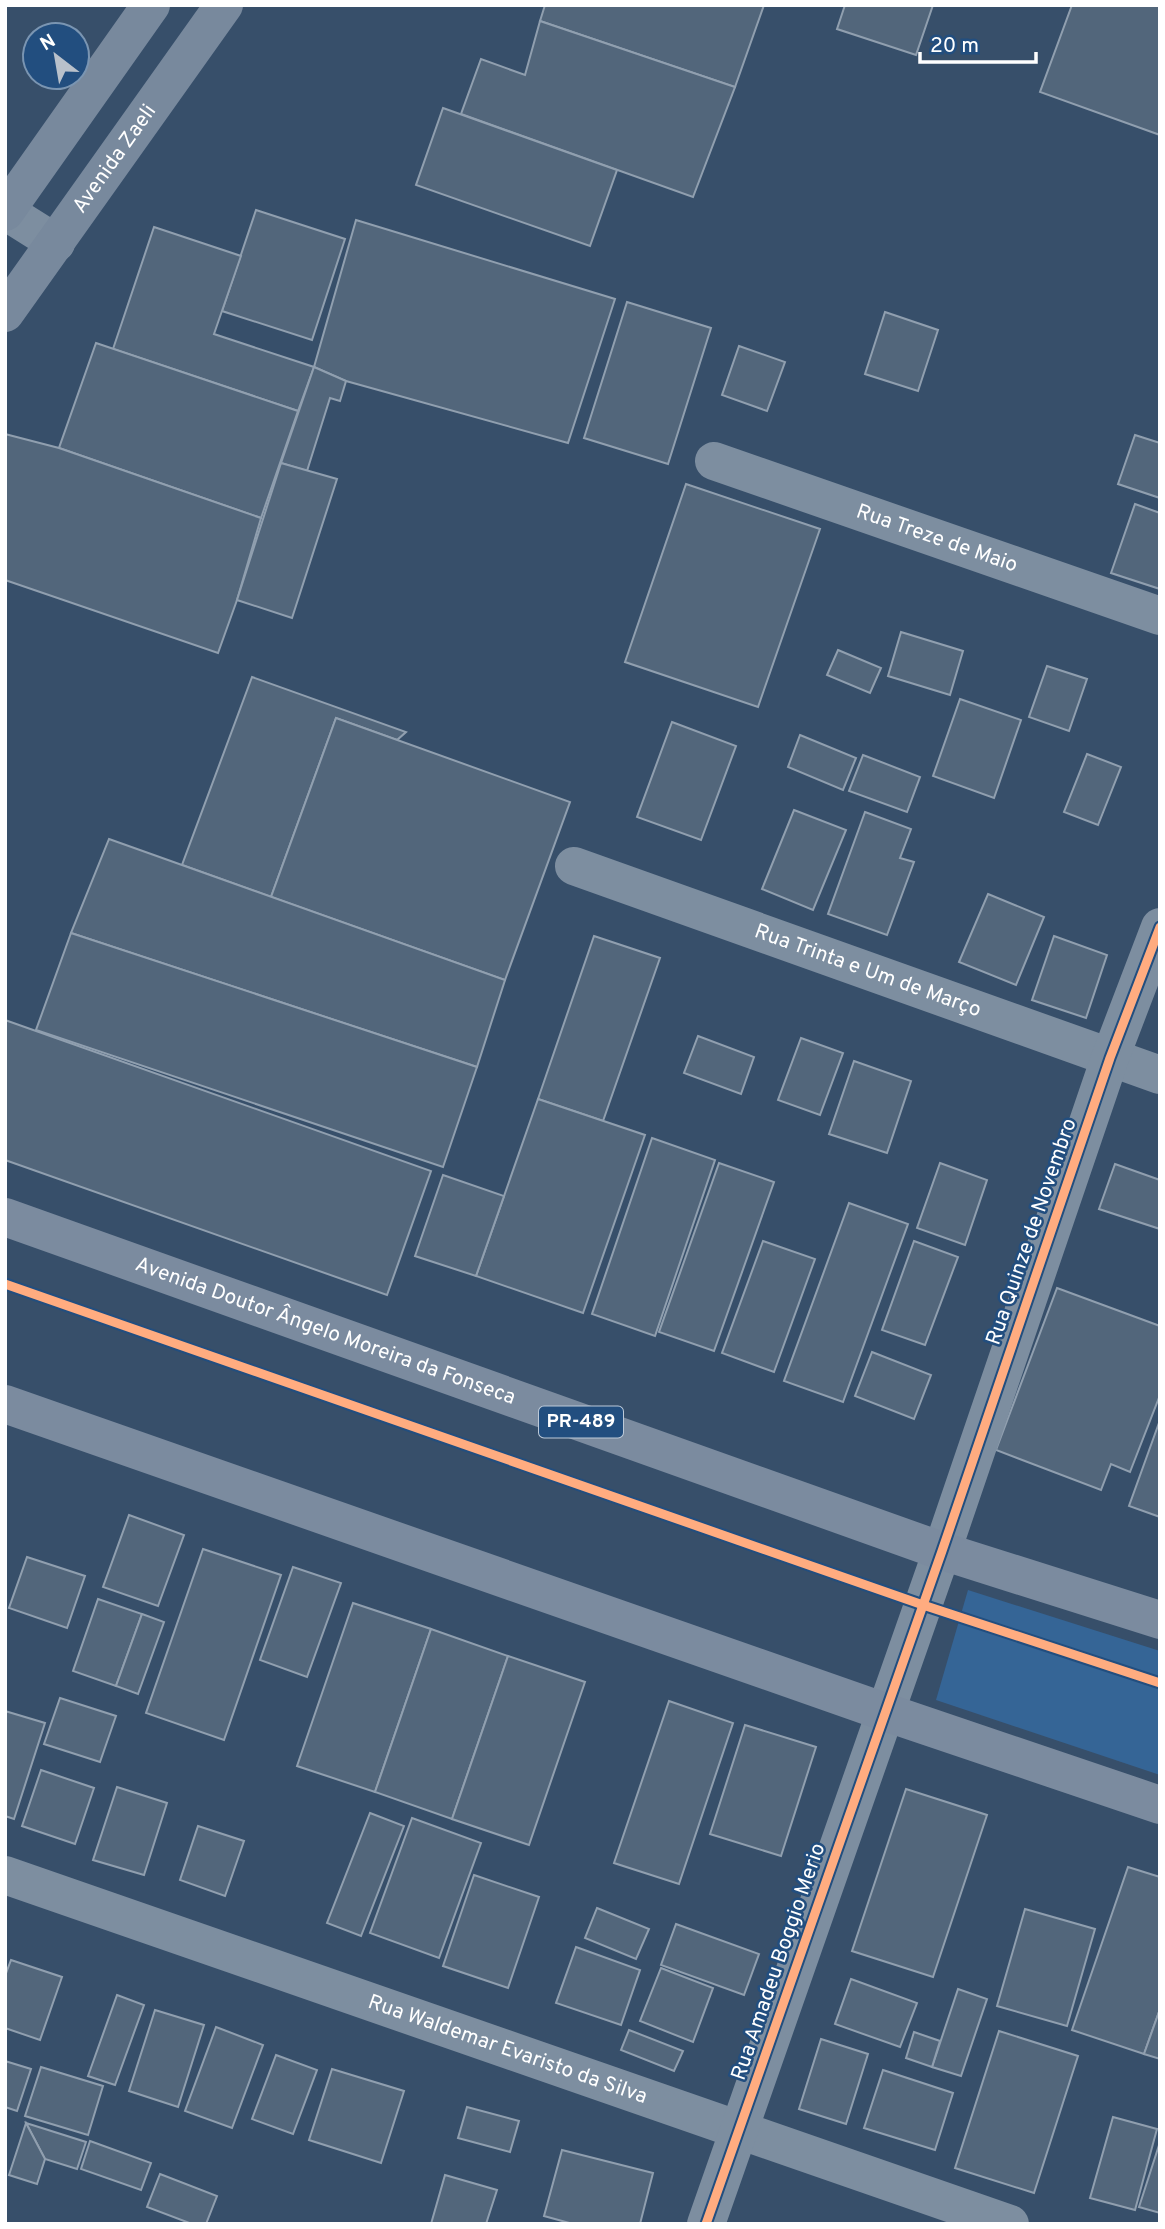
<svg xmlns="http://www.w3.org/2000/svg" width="1165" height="2229" viewBox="0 0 1165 2229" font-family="Overpass,sans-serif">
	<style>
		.green { fill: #356596 }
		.building { fill: #52667b; stroke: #909faf; stroke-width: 2 }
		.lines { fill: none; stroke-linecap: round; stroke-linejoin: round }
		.street { stroke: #7d8ea0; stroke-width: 38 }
		.secondary { stroke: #78899d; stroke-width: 38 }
		.primary { stroke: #7b8b9f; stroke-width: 38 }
		.cycleway-casing { stroke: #224e7f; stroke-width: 13 }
		.cycleway { stroke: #ffac80; stroke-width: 9 }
		.labels { text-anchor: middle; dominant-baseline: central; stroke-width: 5; stroke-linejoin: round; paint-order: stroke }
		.shield { fill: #224e7f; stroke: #bdcad9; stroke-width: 2 }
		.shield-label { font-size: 19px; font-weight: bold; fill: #fff }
		.street-label { font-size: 21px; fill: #fff; stroke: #224e7f }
	</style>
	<rect width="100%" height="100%" fill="#374f6a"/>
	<polygon class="green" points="968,1590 1160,1651 1160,1775 936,1700"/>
	<g class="building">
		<polygon points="545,5 764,5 735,87 540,21"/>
		<polygon points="845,5 933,5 916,55 837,29"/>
		<polygon points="1072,5 1160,5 1160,135 1040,92"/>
		<polygon points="540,21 735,87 693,197 461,114 481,59 525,75"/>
		<polygon points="443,108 617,170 590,246 416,185"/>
		<polygon points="256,210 345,239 312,340 222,311"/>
		<polygon points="356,220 615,299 568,443 346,381 314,367"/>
		<polygon points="154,227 241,256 214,334 314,367 298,411 113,349"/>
		<polygon points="627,302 711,328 668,464 584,438"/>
		<polygon points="885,312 938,330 918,391 865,374"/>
		<polygon points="96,343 298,411 261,518 59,448"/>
		<polygon points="739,346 785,362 767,411 722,395"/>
		<polygon points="314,367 346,381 340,401 330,398 307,471 281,463"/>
		<polygon points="5,434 59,448 261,518 237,600 218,653 5,580"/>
		<polygon points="1135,435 1160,443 1160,498 1118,484"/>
		<polygon points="281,463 337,479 292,618 237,600"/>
		<polygon points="686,484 820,529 758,707 625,662"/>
		<polygon points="1135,504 1160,513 1160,589 1111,573"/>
		<polygon points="901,632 963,651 950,695 888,676"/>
		<polygon points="838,650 881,668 870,693 827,675"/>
		<polygon points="1047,666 1087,679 1069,731 1029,717"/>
		<polygon points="252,677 406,732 397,740 336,718 271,897 182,865"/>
		<polygon points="960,699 1021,720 994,798 933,776"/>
		<polygon points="336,718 570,802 505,980 271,897"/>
		<polygon points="672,722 736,746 701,840 637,817"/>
		<polygon points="800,735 856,758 843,790 788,767"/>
		<polygon points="1087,754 1121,767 1098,825 1064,812"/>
		<polygon points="863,755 920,777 907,812 849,791"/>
		<polygon points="794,810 846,830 813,910 762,889"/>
		<polygon points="865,812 911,829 900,858 914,862 887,935 828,914"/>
		<polygon points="109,839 505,980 477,1067 71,933"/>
		<polygon points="988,894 1044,917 1016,985 959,962"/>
		<polygon points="71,933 477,1067 443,1167 36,1030"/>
		<polygon points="594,936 660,958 603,1121 538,1099"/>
		<polygon points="1054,936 1107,955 1086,1018 1032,1000"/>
		<polygon points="5,1020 431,1171 387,1295 5,1160"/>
		<polygon points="698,1036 754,1057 741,1094 684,1073"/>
		<polygon points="801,1038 843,1053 820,1115 778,1100"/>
		<polygon points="854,1061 911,1081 887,1153 829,1134"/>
		<polygon points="538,1099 645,1135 583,1313 476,1276"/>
		<polygon points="652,1138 715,1160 655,1336 592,1314"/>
		<polygon points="719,1163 774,1182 714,1351 659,1332"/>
		<polygon points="940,1163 987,1180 965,1245 917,1228"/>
		<polygon points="1115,1164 1160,1180 1160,1229 1099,1209"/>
		<polygon points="443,1175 504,1196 476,1276 415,1256"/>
		<polygon points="849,1203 908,1224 843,1402 784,1381"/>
		<polygon points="763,1241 815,1259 774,1372 722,1353"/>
		<polygon points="914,1241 958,1257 925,1345 882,1330"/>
		<polygon points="1057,1288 1160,1326 1160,1395 1130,1472 1111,1464 1101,1490 996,1450"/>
		<polygon points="872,1352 931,1375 914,1419 855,1396"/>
		<polygon points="1160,1420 1160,1517 1129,1506"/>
		<polygon points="129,1515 184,1535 158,1606 103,1587"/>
		<polygon points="203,1549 281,1575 224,1740 146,1713"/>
		<polygon points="27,1557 85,1576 67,1628 9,1608"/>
		<polygon points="293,1567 341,1583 307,1677 260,1660"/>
		<polygon points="98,1599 142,1614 116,1686 73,1671"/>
		<polygon points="353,1603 431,1629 375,1792 297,1766"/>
		<polygon points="142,1614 164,1622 138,1694 116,1686"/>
		<polygon points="431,1629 508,1656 452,1819 375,1792"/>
		<polygon points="508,1656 585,1682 529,1845 452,1819"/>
		<polygon points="60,1698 116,1716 100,1762 44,1744"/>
		<polygon points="669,1701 733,1723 679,1884 614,1863"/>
		<polygon points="5,1711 45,1723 14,1819 5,1816"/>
		<polygon points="745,1725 816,1747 781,1856 710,1834"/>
		<polygon points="41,1770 94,1788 75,1844 22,1826"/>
		<polygon points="117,1787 167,1803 144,1875 93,1860"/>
		<polygon points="906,1789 987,1815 933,1977 852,1951"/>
		<polygon points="370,1813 404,1826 361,1936 327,1923"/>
		<polygon points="412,1818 481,1843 439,1958 370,1933"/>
		<polygon points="198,1826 244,1841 225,1896 180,1880"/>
		<polygon points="1128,1867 1160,1877 1160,2009 1144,2054 1072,2030"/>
		<polygon points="474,1875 539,1897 508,1988 443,1966"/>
		<polygon points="597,1908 649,1929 636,1959 585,1938"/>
		<polygon points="1025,1909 1095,1929 1067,2026 997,2006"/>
		<polygon points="676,1924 759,1954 744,1995 661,1965"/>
		<polygon points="576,1947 640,1970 621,2025 556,2003"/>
		<polygon points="11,1960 62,1977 40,2040 5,2028 5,1976"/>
		<polygon points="661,1968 713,1988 693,2042 640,2021"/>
		<polygon points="851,1979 917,2003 900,2047 835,2024"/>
		<polygon points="958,1989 987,1999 961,2076 932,2067"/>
		<polygon points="117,1995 144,2005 115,2085 88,2076"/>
		<polygon points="1160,2009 1160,2059 1144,2054"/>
		<polygon points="155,2010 204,2025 178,2107 129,2091"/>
		<polygon points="216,2027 263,2045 232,2128 185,2111"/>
		<polygon points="629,2030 683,2051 674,2071 621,2050"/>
		<polygon points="999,2031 1078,2056 1034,2193 955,2168"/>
		<polygon points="914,2032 940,2041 932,2067 906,2058"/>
		<polygon points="821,2039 868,2054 846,2124 799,2109"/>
		<polygon points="276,2055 317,2070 293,2134 252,2119"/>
		<polygon points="5,2061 31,2069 17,2111 5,2107"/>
		<polygon points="41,2067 103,2086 88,2135 25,2116"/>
		<polygon points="332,2069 404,2091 381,2163 309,2140"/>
		<polygon points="883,2070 953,2093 935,2150 864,2128"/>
		<polygon points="467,2107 519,2121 510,2152 458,2138"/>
		<polygon points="1113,2117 1157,2129 1135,2210 1090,2198"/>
		<polygon points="26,2123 86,2142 77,2169 45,2159"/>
		<polygon points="26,2123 45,2159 37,2184 9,2175"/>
		<polygon points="90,2141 151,2163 141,2190 81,2169"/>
		<polygon points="1160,2142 1160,2213 1139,2207"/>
		<polygon points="562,2150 653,2173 640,2224 573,2224 544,2216"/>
		<polygon points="160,2174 217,2196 206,2224 192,2224 147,2207"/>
		<polygon points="445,2175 497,2190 486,2224 431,2224"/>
	</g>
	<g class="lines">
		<g class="street">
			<polyline points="5,211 56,243"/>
			<path id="s1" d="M714,461L1160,616"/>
			<path id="s2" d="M574,866L1160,1075"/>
			<path id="s3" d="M5,1875L1010,2224"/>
			<polyline points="706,2224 942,1551 1110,1058 1160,927"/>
		</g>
		<g class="secondary">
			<polyline points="5,212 151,5"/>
			<path id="s4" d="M5,313L224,5"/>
		</g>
		<g class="primary">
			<path id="s5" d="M5,1217L942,1551L1160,1620"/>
			<polyline points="5,1404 885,1712 1160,1805"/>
		</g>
		<g class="cycleway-casing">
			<g id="cycleway">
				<polyline points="5,1284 923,1605 1160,1683"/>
				<polyline points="706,2224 942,1551 1110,1058 1160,927"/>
			</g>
		</g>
		<use href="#cycleway" class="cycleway"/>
	</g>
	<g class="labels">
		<rect class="shield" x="539" y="1406.5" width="84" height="31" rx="5"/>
		<g class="shield-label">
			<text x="581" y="1422">PR-489</text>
		</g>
		<g class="street-label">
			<text stroke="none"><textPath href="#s4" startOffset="189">Avenida Zaeli</textPath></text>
			<text stroke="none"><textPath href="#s1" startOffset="236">Rua Treze de Maio</textPath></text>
			<text stroke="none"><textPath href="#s2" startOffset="312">Rua Trinta e Um de Março</textPath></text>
			<text transform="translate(1032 1232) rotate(-71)">Rua Quinze de Novembro</text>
			<text stroke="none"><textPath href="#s5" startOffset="340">Avenida Doutor Ângelo Moreira da Fonseca</textPath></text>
			<text transform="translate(779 1962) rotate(-71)">Rua Amadeu Boggio Merio</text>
			<text stroke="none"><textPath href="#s3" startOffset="532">Rua Waldemar Evaristo da Silva</textPath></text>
		</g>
	</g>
	<rect width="1165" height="2229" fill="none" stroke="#ffffff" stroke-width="14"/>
	<g transform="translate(56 56) rotate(329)"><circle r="33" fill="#224e7f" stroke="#7a95b2" stroke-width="2"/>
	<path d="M0-5L12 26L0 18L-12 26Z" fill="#b9c1cb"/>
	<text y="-10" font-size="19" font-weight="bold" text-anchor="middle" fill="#ffffff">N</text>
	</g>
	<path d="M920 52v10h116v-10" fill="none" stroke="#ffffff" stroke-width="3.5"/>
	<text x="930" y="52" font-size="21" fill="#ffffff" stroke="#224e7f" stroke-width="5" paint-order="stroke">20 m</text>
</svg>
